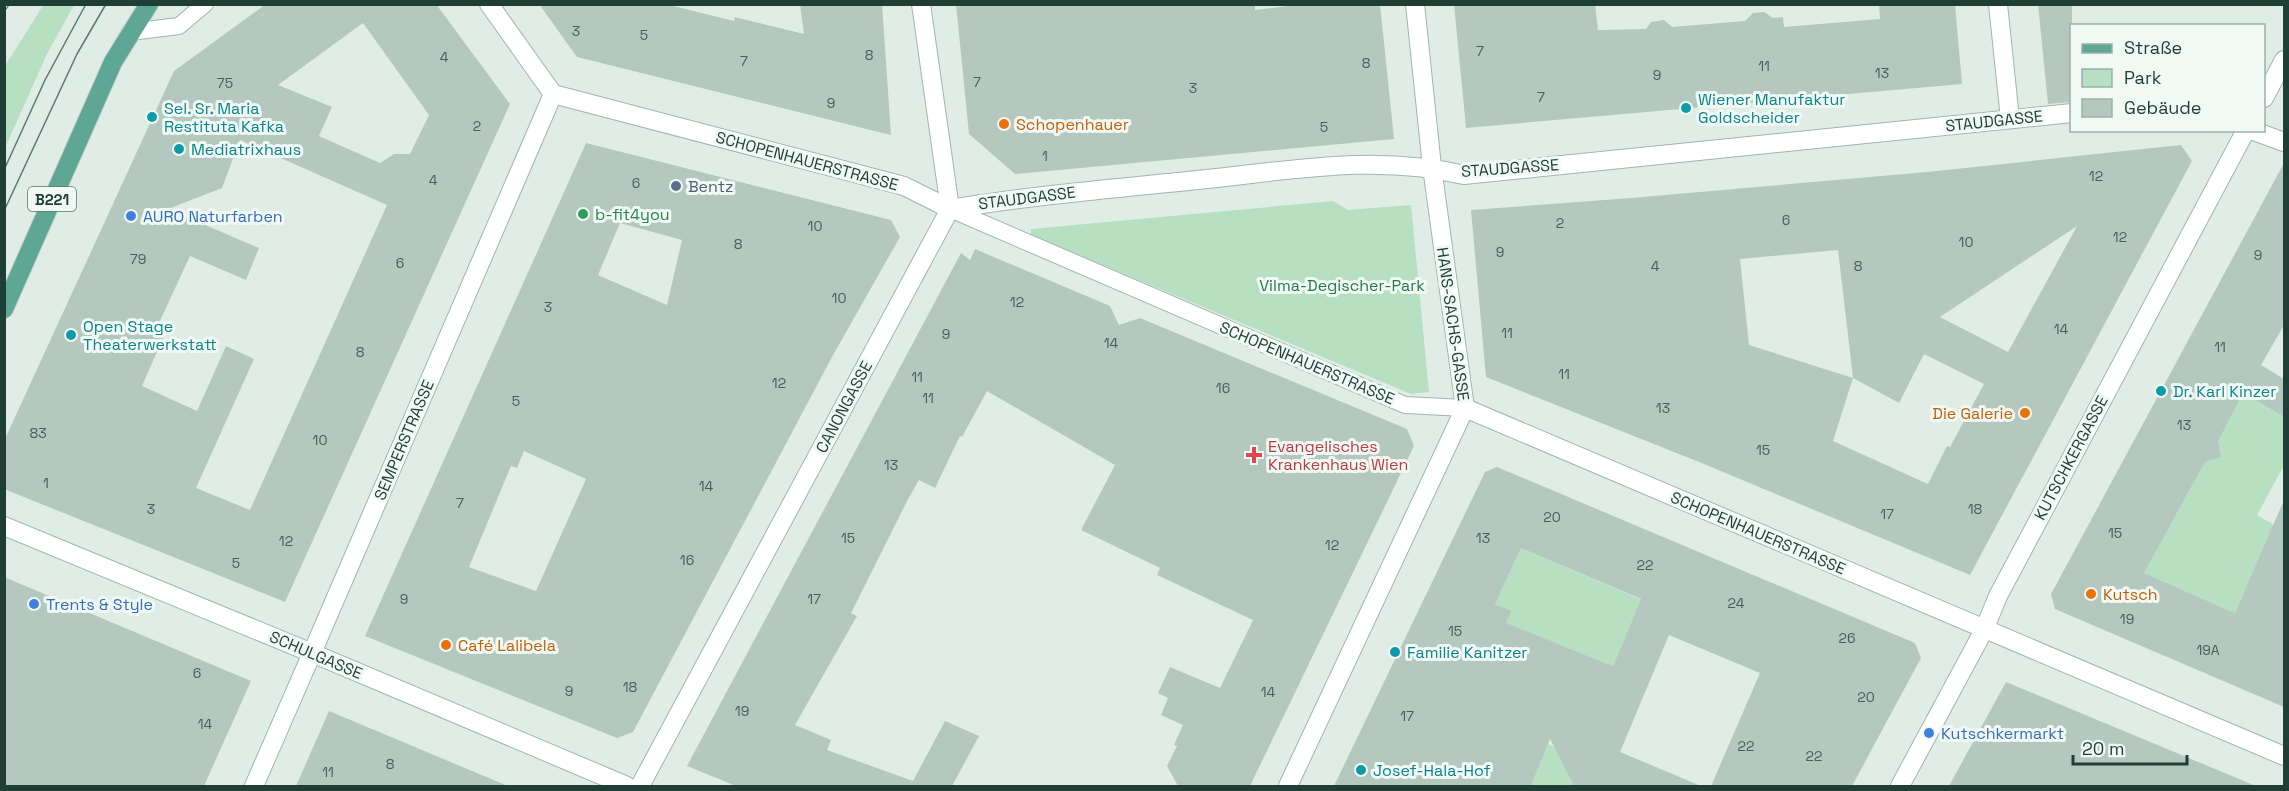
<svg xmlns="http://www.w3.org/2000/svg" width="2289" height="791" viewBox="0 0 2289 791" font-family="'Space Grotesk',sans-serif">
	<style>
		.green { fill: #b6e0c1 }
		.building { fill: #b5c8c0; fill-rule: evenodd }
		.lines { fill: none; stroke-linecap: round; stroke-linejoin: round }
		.service-casing { stroke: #a2b5ae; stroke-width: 18 }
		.minor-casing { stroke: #a2b5ae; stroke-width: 20 }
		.secondary-casing { stroke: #9dbaaf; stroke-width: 20 }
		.primary-casing { stroke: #c0c9c7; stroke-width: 20 }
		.service { stroke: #fff; stroke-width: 16 }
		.minor { stroke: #fff; stroke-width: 18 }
		.secondary { stroke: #fff; stroke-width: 18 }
		.primary { stroke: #5fa795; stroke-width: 18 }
		.tram { stroke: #597b71; stroke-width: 1.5 }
		.rail-casing { stroke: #597b71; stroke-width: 7 }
		.rail { stroke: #f1f9f5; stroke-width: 4.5; stroke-dasharray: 14; stroke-linecap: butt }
		.culture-dot { fill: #0f9aa8; stroke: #f1f9f5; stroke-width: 2 }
		.food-dot { fill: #e8710a; stroke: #f1f9f5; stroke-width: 2 }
		.service-dot { fill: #5c6f8a; stroke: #f1f9f5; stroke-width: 2 }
		.leisure-dot { fill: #2e9e5b; stroke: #f1f9f5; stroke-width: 2 }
		.shop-dot { fill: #3f7fe0; stroke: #f1f9f5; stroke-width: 2 }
		.health-dot { fill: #e0444e; stroke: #f1f9f5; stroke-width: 2 }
		.labels { text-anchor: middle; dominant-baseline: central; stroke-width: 6; stroke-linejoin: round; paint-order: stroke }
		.number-label { font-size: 14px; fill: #446158 }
		.shield { fill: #f1f9f5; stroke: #5e776f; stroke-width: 1.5 }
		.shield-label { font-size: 15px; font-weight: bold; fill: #1f3f36 }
		.culture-label { font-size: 16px; fill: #0d838f; stroke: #f1f9f5; text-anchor: start }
		.street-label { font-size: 16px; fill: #1f3f36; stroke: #f1f9f5 }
		.food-label { font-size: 16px; fill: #c56008; stroke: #f1f9f5; text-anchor: start }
		.service-label { font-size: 16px; fill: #4e5e75; stroke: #f1f9f5; text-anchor: start }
		.leisure-label { font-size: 16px; fill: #27864d; stroke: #f1f9f5; text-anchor: start }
		.shop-label { font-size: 16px; fill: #366cbe; stroke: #f1f9f5; text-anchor: start }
		.park-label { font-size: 16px; fill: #247a46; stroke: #f1f9f5 }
		.health-label { font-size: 16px; fill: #be3a42; stroke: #f1f9f5; text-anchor: start }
	</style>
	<rect width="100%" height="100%" fill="#e0ede7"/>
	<g class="green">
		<polygon points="44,4 74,5 47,54 5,148 5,66"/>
		<polygon points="1333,201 1348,210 1411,205 1429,392 1411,394 1031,235 1031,229"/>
		<polygon points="2235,389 2284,417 2284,465 2257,515 2274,525 2235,613 2144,573 2194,482 2197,459 2205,462 2215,459 2219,450 2218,441"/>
		<polygon points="1521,548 1677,615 1633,618 1613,666 1556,643 1524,711 1475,687 1512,611 1495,604"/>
		<polygon points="1548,744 1578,757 1570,779 1574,786 1531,786"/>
	</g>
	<g class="building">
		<path d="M266,4H436L510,104L285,602L4,489V441L174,71ZM363,23L429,115L410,154H394L380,163L319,136L332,107L278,85ZM240,140L387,205L250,510L196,488L254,359L226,346L197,411L142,386L167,329L158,325L190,256L246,280L259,248L168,209L222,188Z"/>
		<polygon points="539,4 665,4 734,21 735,17 804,34 800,4 882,4 891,135 577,57"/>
		<polygon points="956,4 1255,4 1255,10 1304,4 1380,4 1394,139 1015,174 969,134"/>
		<polygon points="1454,4 1595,4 1598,30 1646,29 1651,22 1664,20 1672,27 1745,21 1753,13 1764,12 1773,18 1783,17 1784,27 1880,19 1879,4 1955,4 1962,84 1466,128"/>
		<polygon points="2038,4 2072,4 2072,102 2048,104"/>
		<path d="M586,143L891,220L900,237L832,357L633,732L617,738L365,636ZM620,223L682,240L667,305L598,275ZM524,451L586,479L536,591L469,567L511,466L517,468Z"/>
		<path d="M2181,145L2192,161L1970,575L1699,462L1486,377L1471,210L1631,198L1927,172ZM2077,226L2008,352L1940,317ZM1838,250L1853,378L1749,345L1740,259ZM1924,354L1984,384L1950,447L1947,446L1928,484L1833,441L1853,378L1899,403Z"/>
		<polygon points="2284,163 2284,325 2261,365 2284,379 2284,417 2243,393 2218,441 2221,457 2205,462 2144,573 2235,613 2284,500 2284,707 2055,609 2051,594"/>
		<polygon points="975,249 1110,306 1119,325 1140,318 1407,429 1414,446 1250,786 1178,786 1167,766 1177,746 1174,745 1183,725 1161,715 1168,698 1158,693 1170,667 1220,688 1253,620 1157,575 1160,568 1081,530 1115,465 987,391 962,437 960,436 935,488 919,480 907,501 851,613 857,616 795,725 831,740 827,750 913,781 945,721 979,736 952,786 736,786 687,766 961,253 970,260"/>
		<path d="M1497,467L1915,643L1921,658L1852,786H1711L1760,673L1669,635L1620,752L1701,786H1574L1550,739L1531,786H1334L1485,472ZM1521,548L1641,599L1613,666L1506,623L1512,611L1495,604Z"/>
		<polygon points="4,577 251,681 204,786 4,786"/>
		<polygon points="2006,682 2256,786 1949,786"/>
		<polygon points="329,711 508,786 296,786"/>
	</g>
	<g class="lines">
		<g class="service-casing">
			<g id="service">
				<polyline points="130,32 179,26 205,4"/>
				<polyline points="950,209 1405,405 1465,408"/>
			</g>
		</g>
		<g class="minor-casing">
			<g id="minor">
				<polyline points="489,4 553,94 904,186 950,209"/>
				<polyline points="1998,4 2010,119"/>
				<polyline points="553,94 312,653 627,786"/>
				<polyline points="2264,98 2284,60"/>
				<polyline points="2251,130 2284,142"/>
				<path d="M950,209C1035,195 1121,188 1207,179C1292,170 1379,154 1464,175L2072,113"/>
				<polyline points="1465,408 2284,756"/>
				<polyline points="640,786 950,209 921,4"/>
				<polyline points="1288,786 1465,408 1432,167 1415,4"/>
				<polyline points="1900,786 1984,630 1998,596 2246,130"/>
			</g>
		</g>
		<g class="secondary-casing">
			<polyline id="secondary" points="4,526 312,653 254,786"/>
		</g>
		<g class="primary-casing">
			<polyline id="primary" points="4,309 113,62 149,4"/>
		</g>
		<use href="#service" class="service"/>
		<use href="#minor" class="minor"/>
		<use href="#secondary" class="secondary"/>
		<use href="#primary" class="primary"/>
		<g class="tram">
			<polyline points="4,170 45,80 86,4"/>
			<polyline points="4,211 77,54 106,4"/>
		</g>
		<g class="rail-casing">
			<polyline id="rail" points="4,7 6,4"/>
		</g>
		<use href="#rail" class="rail"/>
	</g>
	<g class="culture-dot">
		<circle cx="1686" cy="108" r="6"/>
		<circle cx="152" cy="117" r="6"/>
		<circle cx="179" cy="149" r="6"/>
		<circle cx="71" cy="335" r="6"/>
		<circle cx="2161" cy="391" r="6"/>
		<circle cx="1395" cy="652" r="6"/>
		<circle cx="1361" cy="770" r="6"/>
	</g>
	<g class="food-dot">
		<circle cx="1004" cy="124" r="6"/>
		<circle cx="2025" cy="413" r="6"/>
		<circle cx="2091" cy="594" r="6"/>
		<circle cx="446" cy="645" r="6"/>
	</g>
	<circle class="service-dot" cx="676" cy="186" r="6"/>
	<circle class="leisure-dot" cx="583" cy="214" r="6"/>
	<g class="shop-dot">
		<circle cx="131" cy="216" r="6"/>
		<circle cx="34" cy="604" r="6"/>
		<circle cx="1929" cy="733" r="6"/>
	</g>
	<path class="health-dot" d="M1251 446h6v6h6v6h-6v6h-6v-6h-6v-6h6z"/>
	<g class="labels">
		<g class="number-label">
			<text x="576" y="31">3</text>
			<text x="644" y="35">5</text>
			<text x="1480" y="51">7</text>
			<text x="869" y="55">8</text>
			<text x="444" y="57">4</text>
			<text x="744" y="61">7</text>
			<text x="1366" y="63">8</text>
			<text x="1764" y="66">11</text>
			<text x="1882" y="73">13</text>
			<text x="1657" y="75">9</text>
			<text x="977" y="82">7</text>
			<text x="225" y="83">75</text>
			<text x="1193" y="88">3</text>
			<text x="1541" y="97">7</text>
			<text x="831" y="103">9</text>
			<text x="477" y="126">2</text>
			<text x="1324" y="127">5</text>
			<text x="1045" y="156">1</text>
			<text x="2096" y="176">12</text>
			<text x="433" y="180">4</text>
			<text x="636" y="183">6</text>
			<text x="1786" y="220">6</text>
			<text x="1560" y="223">2</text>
			<text x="815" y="226">10</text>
			<text x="2120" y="237">12</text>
			<text x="1966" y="242">10</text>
			<text x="738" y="244">8</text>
			<text x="1500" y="252">9</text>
			<text x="2258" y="255">9</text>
			<text x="138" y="259">79</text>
			<text x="400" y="263">6</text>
			<text x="1655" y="266">4</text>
			<text x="1858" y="266">8</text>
			<text x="839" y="298">10</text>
			<text x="1017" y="302">12</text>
			<text x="548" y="307">3</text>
			<text x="2061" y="329">14</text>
			<text x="1507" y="333">11</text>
			<text x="946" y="334">9</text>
			<text x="1111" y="343">14</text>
			<text x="2220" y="347">11</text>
			<text x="360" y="352">8</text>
			<text x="1564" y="374">11</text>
			<text x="917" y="377">11</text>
			<text x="779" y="383">12</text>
			<text x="1223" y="388">16</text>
			<text x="928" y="398">11</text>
			<text x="516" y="401">5</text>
			<text x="1663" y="408">13</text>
			<text x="2184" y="425">13</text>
			<text x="38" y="433">83</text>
			<text x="320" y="440">10</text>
			<text x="1763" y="450">15</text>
			<text x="891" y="465">13</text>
			<text x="46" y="483">1</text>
			<text x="706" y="486">14</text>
			<text x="460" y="503">7</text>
			<text x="151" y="509">3</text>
			<text x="1975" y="509">18</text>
			<text x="1887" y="514">17</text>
			<text x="1552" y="517">20</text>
			<text x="2115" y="533">15</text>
			<text x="848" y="538">15</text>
			<text x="1483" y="538">13</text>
			<text x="286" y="541">12</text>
			<text x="1332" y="545">12</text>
			<text x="687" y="560">16</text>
			<text x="236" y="563">5</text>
			<text x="1645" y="565">22</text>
			<text x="404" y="599">9</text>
			<text x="814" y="599">17</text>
			<text x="1736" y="603">24</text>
			<text x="2127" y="619">19</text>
			<text x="1455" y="631">15</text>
			<text x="1847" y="638">26</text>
			<text x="2208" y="650">19A</text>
			<text x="197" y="673">6</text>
			<text x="630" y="687">18</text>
			<text x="569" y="691">9</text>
			<text x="1268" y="692">14</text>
			<text x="1866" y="697">20</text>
			<text x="742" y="711">19</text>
			<text x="1407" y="716">17</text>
			<text x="205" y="724">14</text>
			<text x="1746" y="746">22</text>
			<text x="1814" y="756">22</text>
			<text x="390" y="764">8</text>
			<text x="328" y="772">11</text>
		</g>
		<rect class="shield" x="28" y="187" width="48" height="24" rx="4.5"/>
		<g class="shield-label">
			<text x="52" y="199">B221</text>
		</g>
		<g class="culture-label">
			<text x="1698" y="99">Wiener Manufaktur<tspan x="1698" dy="18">Goldscheider</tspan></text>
			<text x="164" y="108">Sel. Sr. Maria<tspan x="164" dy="18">Restituta Kafka</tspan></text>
			<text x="191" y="149">Mediatrixhaus</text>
			<text x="83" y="326">Open Stage<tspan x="83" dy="18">Theaterwerkstatt</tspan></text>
			<text x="2173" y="391">Dr. Karl Kinzer</text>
			<text x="1407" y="652">Familie Kanitzer</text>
			<text x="1373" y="770">Josef-Hala-Hof</text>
		</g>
		<g class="street-label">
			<text transform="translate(1994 121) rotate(-6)">STAUDGASSE</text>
			<text transform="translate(807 161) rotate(15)">SCHOPENHAUERSTRASSE</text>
			<text transform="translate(1510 168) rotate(-4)">STAUDGASSE</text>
			<text transform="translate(1027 198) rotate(-7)">STAUDGASSE</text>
			<text transform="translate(1453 324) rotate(82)">HANS-SACHS-GASSE</text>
			<text transform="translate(1307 363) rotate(23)">SCHOPENHAUERSTRASSE</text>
			<text transform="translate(844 407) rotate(-62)">CANONGASSE</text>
			<text transform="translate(404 440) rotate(-67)">SEMPERSTRASSE</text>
			<text transform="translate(2071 458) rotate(-62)">KUTSCHKERGASSE</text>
			<text transform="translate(1758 533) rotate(23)">SCHOPENHAUERSTRASSE</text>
			<text transform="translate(316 655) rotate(23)">SCHULGASSE</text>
		</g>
		<g class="food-label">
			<text x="1016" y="124">Schopenhauer</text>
			<text x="2013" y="413" text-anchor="end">Die Galerie</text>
			<text x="2103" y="594">Kutsch</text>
			<text x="458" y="645">Café Lalibela</text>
		</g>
		<g class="service-label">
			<text x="688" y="186">Bentz</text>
		</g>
		<g class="leisure-label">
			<text x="595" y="214">b-fit4you</text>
		</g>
		<g class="shop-label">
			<text x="143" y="216">AURO Naturfarben</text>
			<text x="46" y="604">Trents &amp; Style</text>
			<text x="1941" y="733">Kutschkermarkt</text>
		</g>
		<g class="park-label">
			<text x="1342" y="285">Vilma-Degischer-Park</text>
		</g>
		<g class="health-label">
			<text x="1268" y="446">Evangelisches<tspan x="1268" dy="18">Krankenhaus Wien</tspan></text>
		</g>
	</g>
	<rect width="2289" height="791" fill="none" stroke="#1f3f36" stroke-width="12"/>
	<rect x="2070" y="24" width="195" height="108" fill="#f1f9f5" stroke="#9dafa9" stroke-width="1.5"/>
	<rect x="2082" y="44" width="30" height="9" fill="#5fa795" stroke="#9dafa9" stroke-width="1.5"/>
	<text x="2124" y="54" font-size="18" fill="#1f3f36">Straße</text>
	<rect x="2082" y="69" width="30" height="18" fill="#b6e0c1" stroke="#9dafa9" stroke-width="1.5"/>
	<text x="2124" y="84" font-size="18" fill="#1f3f36">Park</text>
	<rect x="2082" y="99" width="30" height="18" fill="#b5c8c0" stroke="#9dafa9" stroke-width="1.5"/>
	<text x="2124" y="114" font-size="18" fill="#1f3f36">Gebäude</text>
	<path d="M2073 755v9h114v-9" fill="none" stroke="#1f3f36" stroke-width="3"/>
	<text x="2082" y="755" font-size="18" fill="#1f3f36" stroke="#f1f9f5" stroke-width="4.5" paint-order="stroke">20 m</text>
</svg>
